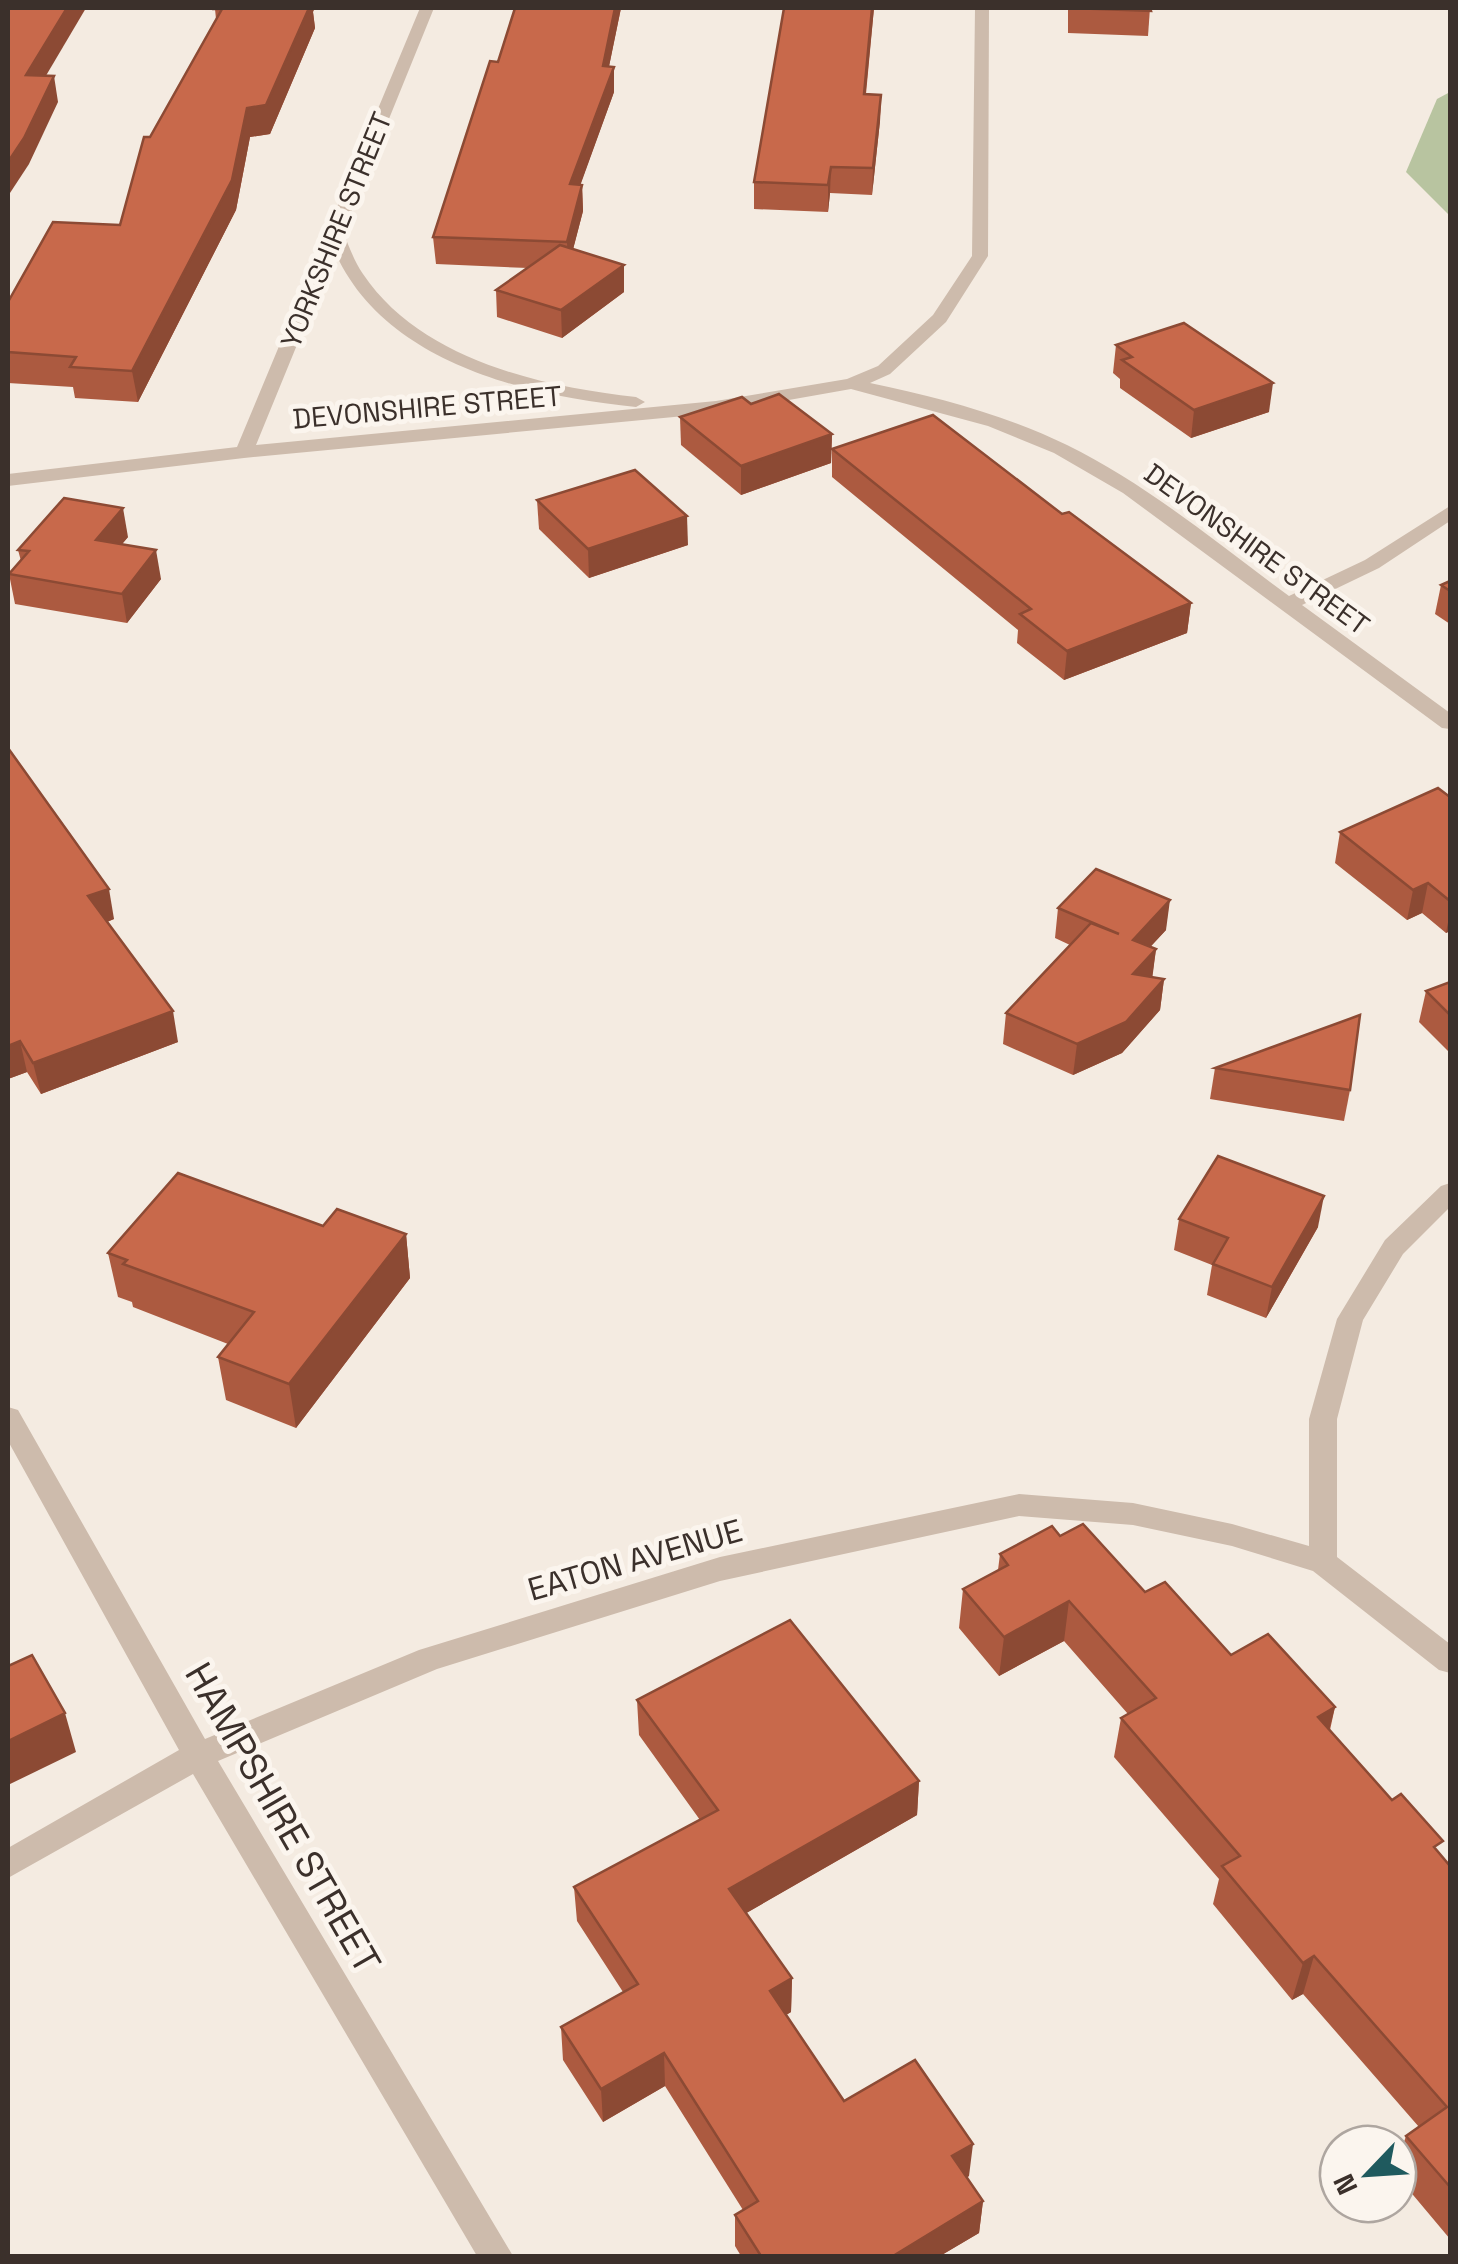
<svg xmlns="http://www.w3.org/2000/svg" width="1458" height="2264" viewBox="0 0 1458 2264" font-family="'Space Grotesk',sans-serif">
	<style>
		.green { fill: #b8c4a0 }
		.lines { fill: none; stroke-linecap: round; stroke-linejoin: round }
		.minor { fill: #cdbbac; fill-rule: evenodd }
		.wall { fill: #ac5a40 }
		.shaded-wall { fill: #8c4a34 }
		.building { fill: #c8694b; stroke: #8c4a34; stroke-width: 2.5 }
		.labels { text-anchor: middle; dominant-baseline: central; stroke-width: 10; stroke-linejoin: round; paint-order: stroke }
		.far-street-label { font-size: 28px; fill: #3b302b; stroke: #fbf5ee }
		.street-label { font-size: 32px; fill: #3b302b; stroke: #fbf5ee }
		.near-street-label { font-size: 38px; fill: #3b302b; stroke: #fbf5ee }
	</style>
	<rect width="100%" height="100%" fill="#f4ebe1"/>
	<polygon class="green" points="1450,92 1450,216 1406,172 1437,99"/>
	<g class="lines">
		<g class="minor">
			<path d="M420,8H434L343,232C349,246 354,261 363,274C420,359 541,387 636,397L645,402L636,407C527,396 384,363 335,252L256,445L716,401L847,379L878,366L933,315L972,256L975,8H989L988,256L946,322L890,374L870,383C937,397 1006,415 1067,445C1147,484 1218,544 1289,596L1365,560L1450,506V521L1379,568L1302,605L1450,713V729L1442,728L1123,493L1054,453L988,426L851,389L716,413L244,458L8,486V474L237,447Z"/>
			<polygon points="1450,1183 1450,1207 1403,1254 1363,1320 1337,1419 1337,1557 1450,1644 1450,1673 1439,1670 1313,1571 1232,1546 1133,1525 1019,1516 720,1581 437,1669 218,1761 513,2256 477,2256 193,1774 8,1878 8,1848 179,1750 8,1441 8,1407 18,1410 205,1739 419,1650 720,1557 1019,1494 1133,1503 1232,1524 1309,1546 1309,1419 1337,1319 1385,1240 1441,1186"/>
		</g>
	</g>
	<g class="wall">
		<polygon points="515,8 621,8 609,66 614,67 614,92 580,185 582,185 583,211 573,249 624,292 562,338 497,317 496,290 528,268 436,264 433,237 498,62"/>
		<polygon points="784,8 874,8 866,94 881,95 880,121 872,195 830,193 828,212 754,209 754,182"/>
		<polygon points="1068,8 1150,8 1148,36 1068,33"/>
		<polygon points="215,9 313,12 315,28 270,134 250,137 236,210 138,402 75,398 73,387 8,383 8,302 120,225 150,137 216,19"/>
		<polygon points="1116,345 1269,412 1191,438 1120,388 1120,379 1113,373"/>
		<polygon points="751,404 832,434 831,463 741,495 681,445 680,417"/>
		<polygon points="832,449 1062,514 1191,603 1187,633 1064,680 1017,643 1018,630 832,477"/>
		<polygon points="537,500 688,545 589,578 539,529"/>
		<polygon points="128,537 122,544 161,579 127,623 15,604 9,574 21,561 18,550"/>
		<polygon points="1450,581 1450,624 1435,614 1441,585"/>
		<polygon points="8,748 114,919 107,922 178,1042 41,1094 27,1072 8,1079"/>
		<polygon points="1450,797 1450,931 1446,933 1422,913 1407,920 1335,863 1340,832"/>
		<polygon points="1058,908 1166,930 1150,947 1156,949 1152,977 1164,979 1160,1010 1122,1053 1073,1075 1003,1044 1006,1013 1070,945 1055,938"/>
		<polygon points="1450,982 1450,1053 1419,1022 1426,991"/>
		<polygon points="1215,1068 1350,1090 1344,1121 1210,1099"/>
		<polygon points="1179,1219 1318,1227 1266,1318 1207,1295 1212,1265 1174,1250"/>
		<polygon points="323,1226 406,1234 410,1278 296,1428 226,1400 218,1357 228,1344 133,1307 132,1302 118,1297 108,1253"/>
		<polygon points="1060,1536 1145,1592 1231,1655 1335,1707 1330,1730 1450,1866 1450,2239 1398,2177 1398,2160 1406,2136 1419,2127 1303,1994 1292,2000 1213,1904 1219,1879 1114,1757 1121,1718 1128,1714 1064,1641 999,1676 959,1628 963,1589 998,1570 1000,1554"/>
		<polygon points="637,1700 919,1781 917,1815 746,1913 792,1978 791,2012 786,2015 844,2101 969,2176 967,2177 983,2201 979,2233 940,2256 741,2256 735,2246 735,2215 743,2210 665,2086 603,2122 563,2060 561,2027 623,1992 577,1921 574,1887 700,1820 639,1735"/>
	</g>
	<g class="shaded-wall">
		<polygon points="67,8 86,8 31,101 26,75"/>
		<polygon points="304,8 315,8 313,12 315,28 270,134 250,137 236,210 138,402 132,371 247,108"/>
		<polygon points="615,8 621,8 604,91 603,66"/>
		<polygon points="872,8 874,8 863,120 864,94"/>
		<polygon points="614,67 614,92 571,211 570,184"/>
		<polygon points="54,76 58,102 29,164 8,196 8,162"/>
		<polygon points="881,95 880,121 872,195 873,168"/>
		<polygon points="831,167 830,193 828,212 828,185"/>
		<polygon points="582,185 583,211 568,269 567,242"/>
		<polygon points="624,265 624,292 562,338 561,310"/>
		<polygon points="1273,383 1269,412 1191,438 1194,410"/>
		<polygon points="832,434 831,463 741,495 741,466"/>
		<polygon points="123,508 128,537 101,569 96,540"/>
		<polygon points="687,516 688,545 589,578 588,549"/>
		<polygon points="156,550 161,579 127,623 122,594"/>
		<polygon points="1191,603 1187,633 1064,680 1067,651"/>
		<polygon points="1428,883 1422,913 1407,920 1413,890"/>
		<polygon points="109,889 114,919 94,927 88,896"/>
		<polygon points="1170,900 1166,930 1129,970 1133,940"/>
		<polygon points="1450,912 1450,931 1446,933"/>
		<polygon points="1156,949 1152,980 1133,974"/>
		<polygon points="1164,979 1160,1010 1122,1053 1073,1075 1077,1044"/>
		<polygon points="173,1011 178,1042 41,1094 33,1063"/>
		<polygon points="20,1041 27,1072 8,1079 8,1046"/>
		<polygon points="1324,1196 1318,1227 1266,1318 1272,1287"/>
		<polygon points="406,1234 410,1278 296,1428 289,1384"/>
		<polygon points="1069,1601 1064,1641 999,1676 1004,1637"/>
		<polygon points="1335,1707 1325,1746 1318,1717"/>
		<polygon points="65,1713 76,1752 8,1785 8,1741"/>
		<polygon points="919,1781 917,1815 729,1923 729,1889"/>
		<polygon points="1314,1956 1303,1994 1292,2000 1303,1963"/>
		<polygon points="792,1978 791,2012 769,2025 770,1991"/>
		<polygon points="664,2053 665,2086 603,2122 601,2089"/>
		<polygon points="973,2144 969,2176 948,2189 952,2156"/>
		<polygon points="983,2201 979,2233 940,2256 893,2256"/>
	</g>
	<g class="building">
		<polygon points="8,8 67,8 26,75 54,76 24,138 8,162"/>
		<polygon points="216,8 309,8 266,105 247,108 232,180 132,371 70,367 76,357 8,352 8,302 53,222 120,225 144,137 150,137 222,9 215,9"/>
		<polygon points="515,8 615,8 603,66 614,67 570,184 582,185 567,242 433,237 490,61 498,62"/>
		<polygon points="784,8 872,8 864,94 881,95 873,168 831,167 828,185 754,182"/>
		<polygon points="1070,8 1150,8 1151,11"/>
		<polygon points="560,245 624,265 561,310 496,290"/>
		<polygon points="1184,323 1273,383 1194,410 1122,360 1132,357 1116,345"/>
		<polygon points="779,394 832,434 741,466 680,417 742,397 751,404"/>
		<polygon points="933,415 1062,514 1069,512 1191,603 1067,651 1020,614 1031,609 832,449"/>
		<polygon points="635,470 687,516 588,549 537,500"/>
		<polygon points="64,498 123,508 96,540 156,550 122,594 9,574 29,551 18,550"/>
		<polygon points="1450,581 1450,591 1441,585"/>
		<polygon points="8,748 109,889 88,896 173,1011 33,1063 20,1041 8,1046"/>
		<polygon points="1438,788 1450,797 1450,901 1428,883 1413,890 1340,832"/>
		<polygon points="1096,869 1170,900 1133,940 1156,949 1133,974 1164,979 1126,1022 1077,1044 1006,1013 1091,923 1119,934 1058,908"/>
		<polygon points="1450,982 1450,1015 1426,991"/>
		<polygon points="1360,1015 1350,1090 1215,1068"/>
		<polygon points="1218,1156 1324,1196 1272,1287 1213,1264 1228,1238 1179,1219"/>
		<polygon points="178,1173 323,1226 337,1209 406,1234 289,1384 218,1357 254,1312 123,1264 127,1260 108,1253"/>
		<polygon points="1083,1524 1145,1592 1165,1582 1231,1655 1268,1634 1335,1707 1318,1717 1392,1800 1401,1794 1443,1841 1434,1847 1450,1866 1450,2187 1406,2136 1447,2107 1314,1956 1303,1963 1222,1866 1240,1856 1121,1718 1156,1698 1069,1601 1004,1637 963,1589 1008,1565 1000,1554 1052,1526 1060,1536"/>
		<polygon points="790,1620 919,1781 729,1889 792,1978 770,1991 844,2101 915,2060 973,2144 952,2156 983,2201 893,2256 761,2256 735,2215 758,2201 664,2053 601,2089 561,2027 638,1984 574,1887 718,1810 637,1700"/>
		<polygon points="32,1655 65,1713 8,1741 8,1666"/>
	</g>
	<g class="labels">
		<g class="far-street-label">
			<text transform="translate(336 230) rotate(-68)">YORKSHIRE STREET</text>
			<text transform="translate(427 407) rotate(-5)">DEVONSHIRE STREET</text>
			<text transform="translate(1257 549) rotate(36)">DEVONSHIRE STREET</text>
		</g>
		<g class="street-label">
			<text transform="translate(635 1560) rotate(-16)">EATON AVENUE</text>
		</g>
		<g class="near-street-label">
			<text transform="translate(283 1818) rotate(60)">HAMPSHIRE STREET</text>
		</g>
	</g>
	<rect width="1458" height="2264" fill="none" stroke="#3b302b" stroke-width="20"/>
	<g transform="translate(1368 2174) rotate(245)"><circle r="48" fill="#fbf5ee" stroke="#aea6a0" stroke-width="2.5"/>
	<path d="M0-8L18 38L0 25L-18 38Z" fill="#1f5a5e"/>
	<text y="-15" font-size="28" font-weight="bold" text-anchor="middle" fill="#3b302b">N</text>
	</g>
</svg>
